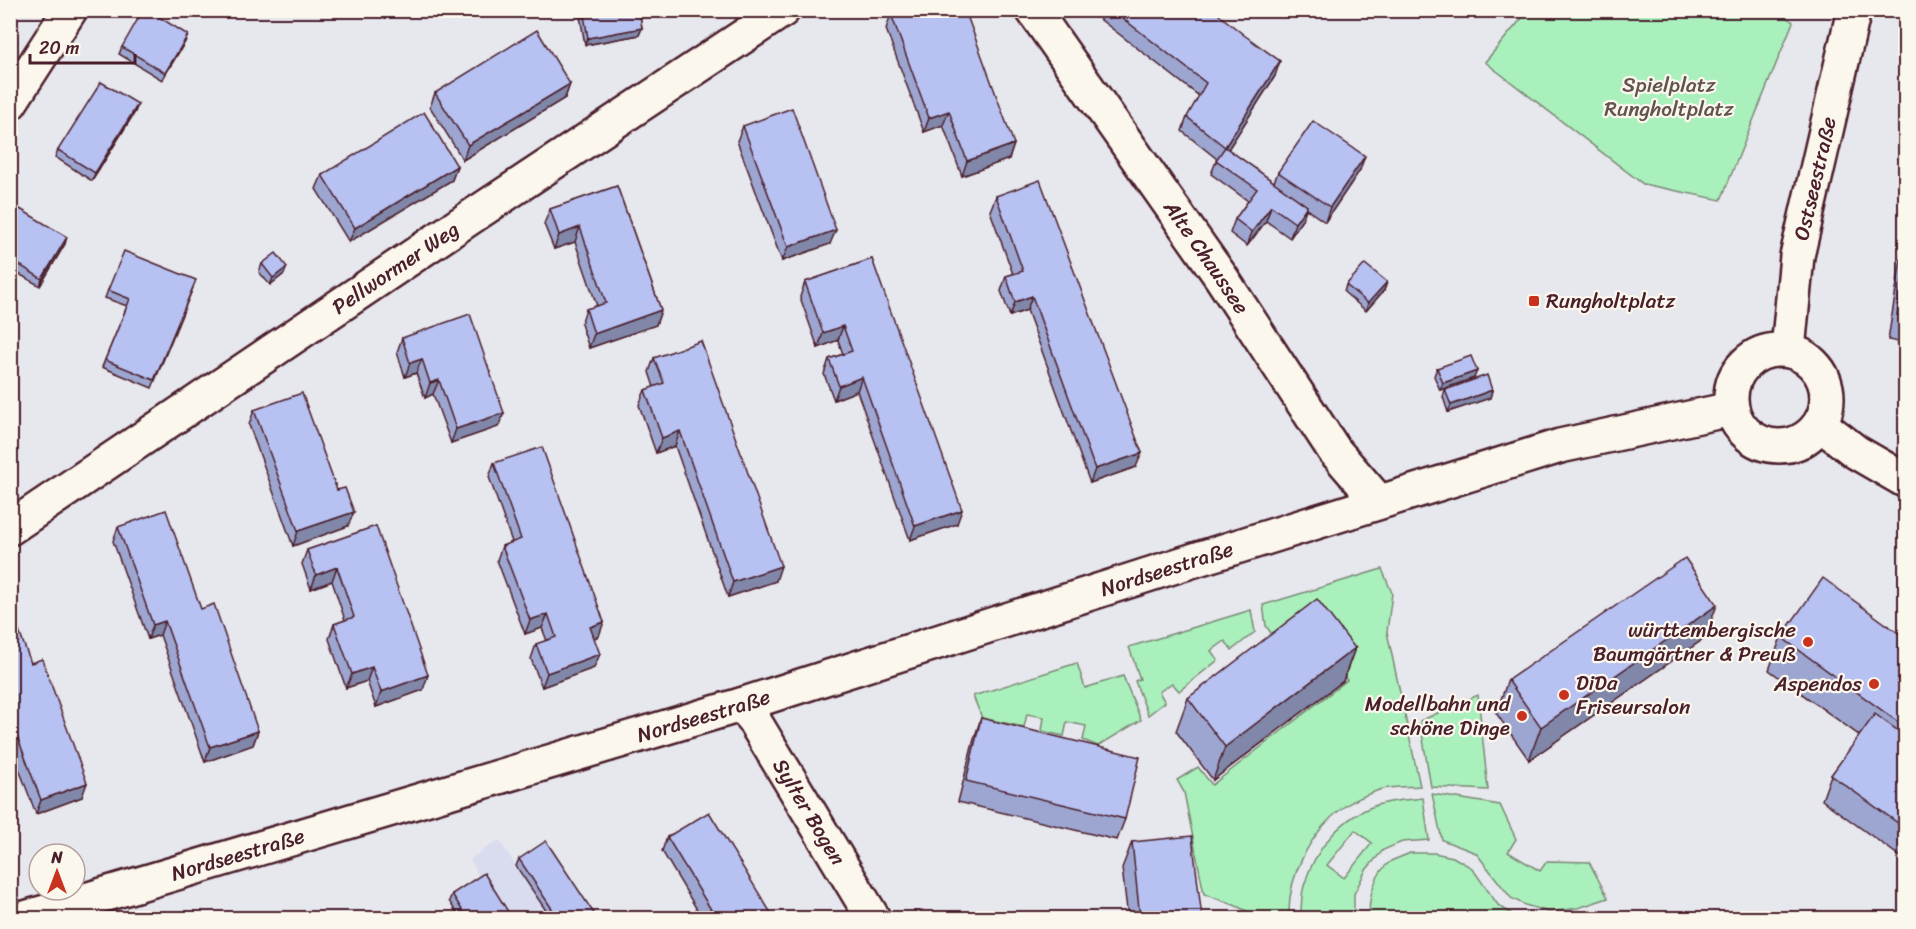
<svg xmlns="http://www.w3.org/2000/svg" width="1916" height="929" viewBox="0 0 1916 929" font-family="Sriracha,sans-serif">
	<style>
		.built { fill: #d9dcef }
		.green { fill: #a9f0bc; stroke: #7a8874; stroke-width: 1.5; fill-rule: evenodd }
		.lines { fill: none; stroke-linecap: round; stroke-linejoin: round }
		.minor-casing { stroke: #4a1f2b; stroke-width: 38 }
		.minor { stroke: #fbf7ec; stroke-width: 33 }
		.wall { fill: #9da6d0; stroke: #4a1f2b; stroke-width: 1.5 }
		.shaded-wall { fill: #8087a9; stroke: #4a1f2b; stroke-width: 1.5 }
		.building { fill: #b7c1f2; stroke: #4a1f2b; stroke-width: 1.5 }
		.poi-dot { fill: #c8321e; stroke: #fbf7ec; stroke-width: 2 }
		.labels { text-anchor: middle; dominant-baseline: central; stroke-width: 4.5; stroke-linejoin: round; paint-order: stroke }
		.park-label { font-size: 21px; fill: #62534f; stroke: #fbf7ec }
		.street-label { font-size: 21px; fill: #4a1f2b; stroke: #fbf7ec }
		.poi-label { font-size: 21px; fill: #4a1f2b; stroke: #fbf7ec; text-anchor: end }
	</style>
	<rect width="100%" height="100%" fill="#e7e7ee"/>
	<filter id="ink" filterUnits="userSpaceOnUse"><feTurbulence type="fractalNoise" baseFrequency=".0167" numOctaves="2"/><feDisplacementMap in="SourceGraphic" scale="12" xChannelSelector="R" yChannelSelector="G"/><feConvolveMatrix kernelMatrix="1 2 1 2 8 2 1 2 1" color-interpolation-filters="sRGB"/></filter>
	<g filter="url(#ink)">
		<polygon class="built" points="499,840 516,866 543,849 589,918 460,918 449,901 481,881 470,859"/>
		<g class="green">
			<polygon points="1777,10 1793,22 1721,200 1643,184 1485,62 1528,11"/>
			<path d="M1382,569L1392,593L1387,632L1420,786C1407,787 1391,786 1379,790C1368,794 1354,800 1345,806C1311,831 1287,876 1289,918H1262L1234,905L1204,894L1184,792L1177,780L1198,767L1212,785L1347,680L1306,627L1276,640L1266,626L1263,605Z"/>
			<polygon points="1251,610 1255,632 1232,650 1225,641 1211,651 1218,660 1179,691 1172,683 1159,692 1165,702 1148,715 1135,681 1140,679 1129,647"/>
			<polygon points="1077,663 1085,688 1123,676 1141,720 1098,746 1083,740 1086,726 1067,722 1064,736 1042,731 1044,717 1027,714 1024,727 982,718 973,696"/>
			<polygon points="1478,695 1488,790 1431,787 1420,721"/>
			<polygon points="1432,794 1500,805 1516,839 1508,852 1540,871 1547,861 1589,862 1608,898 1578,908 1549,912 1525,905 1511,898 1476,853 1442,840"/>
			<path d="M1423,798L1429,840L1402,842L1383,850L1366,870L1354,894V918H1301C1301,908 1301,896 1304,886C1314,850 1341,817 1377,805C1391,800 1408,800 1423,798ZM1355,830L1372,843L1344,878L1327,865Z"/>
			<path d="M1410,853H1434L1453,857L1472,868L1498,905L1518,918H1370C1367,900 1375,872 1391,861C1397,858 1404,856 1410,853Z"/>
		</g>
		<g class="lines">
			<g class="minor-casing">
				<g id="minor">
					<path id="s1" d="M1033,10L1221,277L1334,450L1379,502"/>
					<polyline points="10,103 70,10"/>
					<circle cx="1779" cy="398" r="48"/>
					<path id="s2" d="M1788,350L1797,256L1854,10"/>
					<polyline points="1820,424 1856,452 1906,481"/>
					<path id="s3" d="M10,528L471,217L783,10"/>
					<path id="s4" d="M744,704L873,918"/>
					<path id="s5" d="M25,918L744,704L1188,562L1560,446L1731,409"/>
				</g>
			</g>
			<use href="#minor" class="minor"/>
		</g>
		<g class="wall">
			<polygon points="188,10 196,10 194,14"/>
			<polygon points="579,10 639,10 642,28 639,35 585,45"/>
			<polygon points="1088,10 1213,10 1275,76 1228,149 1274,182 1278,172 1360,170 1325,222 1306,209 1302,220 1290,238 1266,221 1247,246 1230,233 1235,219 1248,201 1211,174 1217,159 1182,131 1187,117 1199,96"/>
			<polygon points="891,14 1014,144 1009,159 962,176 943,125 924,132 886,29"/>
			<polygon points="188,35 185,42 162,80 119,54 122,47"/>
			<polygon points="570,84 565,98 463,160 430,107 435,93"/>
			<polygon points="138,104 135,112 92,181 55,157 58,150"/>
			<polygon points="743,126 830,244 782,261 737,141"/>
			<polygon points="457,166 452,180 349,242 316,189 322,175"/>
			<polygon points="617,186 661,310 656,325 589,348 581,324 586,309 597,306 575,242 554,249 544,224 550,209"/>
			<polygon points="996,196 1136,467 1090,483 1027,310 1010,316 1001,291 1006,276 1013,274 990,211"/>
			<polygon points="10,203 65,244 40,286 12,270"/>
			<polygon points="1905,233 1905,343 1888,340"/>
			<polygon points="872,259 957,524 910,540 857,391 834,400 824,374 829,359 843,354 838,340 818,348 800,297 805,282"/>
			<polygon points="262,264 284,274 270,285 259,272"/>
			<polygon points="1387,282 1384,290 1366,311 1344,292 1346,285"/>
			<polygon points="193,288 152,388 102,367 127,306 105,298 108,290"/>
			<polygon points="402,338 504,413 498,427 451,443 433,394 425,398 416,373 405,377 397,352"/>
			<polygon points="654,358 776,581 728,597 675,446 656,453 639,405 645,390 654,387 649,372"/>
			<polygon points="1437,368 1474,378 1440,390 1434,376"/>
			<polygon points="1445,390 1492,390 1490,398 1448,412 1443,397"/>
			<polygon points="254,410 337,490 348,526 293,546 249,425"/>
			<polygon points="494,463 599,636 594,638 594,668 542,687 531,659 536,644 547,641 542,628 525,634 497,560 502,546 512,542 489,477"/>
			<polygon points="376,526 423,690 376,707 367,681 346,688 329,639 334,624 345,620 332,581 311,589 302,564 307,550"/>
			<polygon points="118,527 201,609 258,731 253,745 205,762 160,635 148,639 113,541"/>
			<polygon points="10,614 82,797 36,814 10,745"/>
			<polygon points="1781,637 1905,638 1905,860 1822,800 1831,775 1860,736 1769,670"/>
			<polygon points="1705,638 1529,760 1496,713 1508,680"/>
			<polygon points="1355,648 1343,681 1213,780 1176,731 1188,698"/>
			<polygon points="981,718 1125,819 1117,840 958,802 974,739"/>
			<polygon points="667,837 774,918 702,918 662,851"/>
			<polygon points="1132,842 1202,918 1128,918 1122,868"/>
			<polygon points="519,859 597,918 551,918 516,866"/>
			<polygon points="452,894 512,918 460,918 449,901"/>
		</g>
		<g class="shaded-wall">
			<polygon points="642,28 639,35 585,45 588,38"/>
			<polygon points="188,35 185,42 162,80 165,73"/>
			<polygon points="1280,61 1275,76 1220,162 1225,147"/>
			<polygon points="570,84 565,98 463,160 468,145"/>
			<polygon points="138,104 135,112 92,181 95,173"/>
			<polygon points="949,111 943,125 924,132 929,118"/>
			<polygon points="1014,144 1009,159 962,176 967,161"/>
			<polygon points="1365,156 1360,170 1325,222 1330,207"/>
			<polygon points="457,166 452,180 349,242 355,228"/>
			<polygon points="1271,206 1266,221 1247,246 1252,232"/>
			<polygon points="1307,206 1302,220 1290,238 1295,223"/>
			<polygon points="580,227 575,242 554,249 559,235"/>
			<polygon points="836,230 830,244 782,261 788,247"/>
			<polygon points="67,237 65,244 40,286 42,279"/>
			<polygon points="287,267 284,274 270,285 273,278"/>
			<polygon points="1387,282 1384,290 1366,311 1368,303"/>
			<polygon points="1032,296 1027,310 1010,316 1015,302"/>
			<polygon points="661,310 656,325 589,348 594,334"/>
			<polygon points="843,326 838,340 818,348 823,333"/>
			<polygon points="422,359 416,373 405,377 410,363"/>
			<polygon points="1477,371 1474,378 1440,390 1443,383"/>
			<polygon points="862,377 857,391 834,400 839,386"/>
			<polygon points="439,380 433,394 425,398 430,383"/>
			<polygon points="1492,390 1490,398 1448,412 1451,405"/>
			<polygon points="504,413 498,427 451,443 456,429"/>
			<polygon points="680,431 675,446 656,453 662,438"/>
			<polygon points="1142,453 1136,467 1090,483 1095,469"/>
			<polygon points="962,510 957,524 910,540 915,526"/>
			<polygon points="354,512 348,526 293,546 298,531"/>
			<polygon points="781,566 776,581 728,597 733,582"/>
			<polygon points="337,567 332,581 311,589 316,575"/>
			<polygon points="1717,605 1705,638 1529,760 1541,727"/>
			<polygon points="548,614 542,628 525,634 530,620"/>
			<polygon points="165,621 160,635 148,639 153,625"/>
			<polygon points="604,622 599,636 585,642 590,627"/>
			<polygon points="1355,648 1343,681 1213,780 1225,747"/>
			<polygon points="600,654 594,668 542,687 547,673"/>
			<polygon points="372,667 367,681 346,688 352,674"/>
			<polygon points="428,675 423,690 376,707 381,692"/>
			<polygon points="258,731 253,745 205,762 210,747"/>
			<polygon points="87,783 82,797 36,814 41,800"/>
		</g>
		<g class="building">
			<polygon points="143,10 148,10 188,35 165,73 122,47"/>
			<polygon points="583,10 639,10 642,28 588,38"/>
			<polygon points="902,10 911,10 912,12 915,10 965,10 1014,144 967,161 949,111 929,118 891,14"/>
			<polygon points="1112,10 1213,10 1244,35 1280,61 1225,147 1187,117 1206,83"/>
			<polygon points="537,30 570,84 468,145 435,93"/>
			<polygon points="101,82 138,104 95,173 58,150"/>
			<polygon points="792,108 836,230 788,247 743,126"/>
			<polygon points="424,112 457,166 355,228 322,175"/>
			<polygon points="1313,121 1365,156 1330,207 1278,172"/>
			<polygon points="1225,147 1307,206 1295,223 1271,206 1252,232 1235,219 1257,189 1216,160"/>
			<polygon points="1040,180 1142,453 1095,469 1032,296 1015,302 1006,276 1023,271 996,196"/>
			<polygon points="617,186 661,310 594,334 586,309 606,303 580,227 559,235 550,209"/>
			<polygon points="10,203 67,237 42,279 15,262 10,270"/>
			<polygon points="124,251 196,280 154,380 105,360 130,299 108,290"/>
			<polygon points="276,253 287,267 273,278 262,264"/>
			<polygon points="872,259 962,510 915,526 862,377 839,386 829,359 852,351 843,326 823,333 805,282"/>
			<polygon points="1365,264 1387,282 1368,303 1346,285"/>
			<polygon points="1905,264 1905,316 1897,315"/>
			<polygon points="470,314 504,413 456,429 439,380 430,383 422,359 410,363 402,338"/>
			<polygon points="701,341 781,566 733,582 680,431 662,438 645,390 664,383 654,358"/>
			<polygon points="1471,356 1477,371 1443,383 1437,368"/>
			<polygon points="1487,375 1492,390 1451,405 1445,390"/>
			<polygon points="302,393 337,490 345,488 354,512 298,531 254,410"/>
			<polygon points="542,447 604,622 590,627 600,654 547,673 536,644 556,637 548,614 530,620 502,546 521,539 494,463"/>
			<polygon points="166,510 201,609 214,604 258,731 210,747 165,621 153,625 118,527"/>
			<polygon points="376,526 428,675 381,692 372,667 352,674 334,624 354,617 337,567 316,575 307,550"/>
			<polygon points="1685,558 1717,605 1541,727 1508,680"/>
			<polygon points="1823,578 1905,638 1905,727 1781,637"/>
			<polygon points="1317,599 1355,648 1225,747 1188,698"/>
			<polygon points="12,613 31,663 42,659 87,783 41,800 10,717 10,614"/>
			<polygon points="1875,714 1905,736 1905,828 1831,775"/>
			<polygon points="981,718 1140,757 1125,819 966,781"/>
			<polygon points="709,812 774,918 716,918 667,837"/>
			<polygon points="1192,836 1202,918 1140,918 1132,842"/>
			<polygon points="546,841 597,918 558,918 519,859"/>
			<polygon points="484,873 512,918 467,918 452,894"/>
		</g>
	</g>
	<g class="poi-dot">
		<rect x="1528" y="295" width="12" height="12" rx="3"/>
		<circle cx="1808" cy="642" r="6"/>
		<circle cx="1874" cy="684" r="6"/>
		<circle cx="1564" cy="695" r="6"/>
		<circle cx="1522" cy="716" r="6"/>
	</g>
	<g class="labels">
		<g class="park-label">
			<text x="1669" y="85">Spielplatz<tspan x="1669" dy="24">Rungholtplatz</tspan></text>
		</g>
		<g class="street-label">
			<text stroke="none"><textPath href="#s2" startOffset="174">Ostseestraße</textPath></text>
			<text stroke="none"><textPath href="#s1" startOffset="302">Alte Chaussee</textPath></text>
			<text stroke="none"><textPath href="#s3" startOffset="465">Pellwormer Weg</textPath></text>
			<text stroke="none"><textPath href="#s5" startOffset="1194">Nordseestraße</textPath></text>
			<text stroke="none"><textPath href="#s5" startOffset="708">Nordseestraße</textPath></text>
			<text stroke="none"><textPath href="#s4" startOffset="126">Sylter Bogen</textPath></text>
			<text stroke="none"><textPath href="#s5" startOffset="222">Nordseestraße</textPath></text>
		</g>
		<g class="poi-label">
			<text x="1546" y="301" text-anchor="start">Rungholtplatz</text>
			<text x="1796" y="630">württembergische<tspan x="1796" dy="24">Baumgärtner &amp; Preuß</tspan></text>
			<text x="1576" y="683" text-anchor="start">DiDa<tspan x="1576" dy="24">Friseursalon</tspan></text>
			<text x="1862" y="684">Aspendos</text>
			<text x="1510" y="704">Modellbahn und<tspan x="1510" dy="24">schöne Dinge</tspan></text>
		</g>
	</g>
	<rect width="1916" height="929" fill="none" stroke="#fbf7ec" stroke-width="36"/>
	<rect x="18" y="18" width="1880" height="893" fill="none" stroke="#4a1f2b" stroke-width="2" filter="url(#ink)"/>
	<g transform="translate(57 872)"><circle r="28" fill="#fbf7ec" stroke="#b4a19f" stroke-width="1.5"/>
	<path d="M0-4.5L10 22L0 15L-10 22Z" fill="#c8321e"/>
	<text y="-9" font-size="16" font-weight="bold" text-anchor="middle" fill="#4a1f2b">N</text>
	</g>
	<path d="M30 54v9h105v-9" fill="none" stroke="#4a1f2b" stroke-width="3"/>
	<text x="39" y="54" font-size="18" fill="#4a1f2b" stroke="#fbf7ec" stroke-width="4.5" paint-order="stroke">20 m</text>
</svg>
